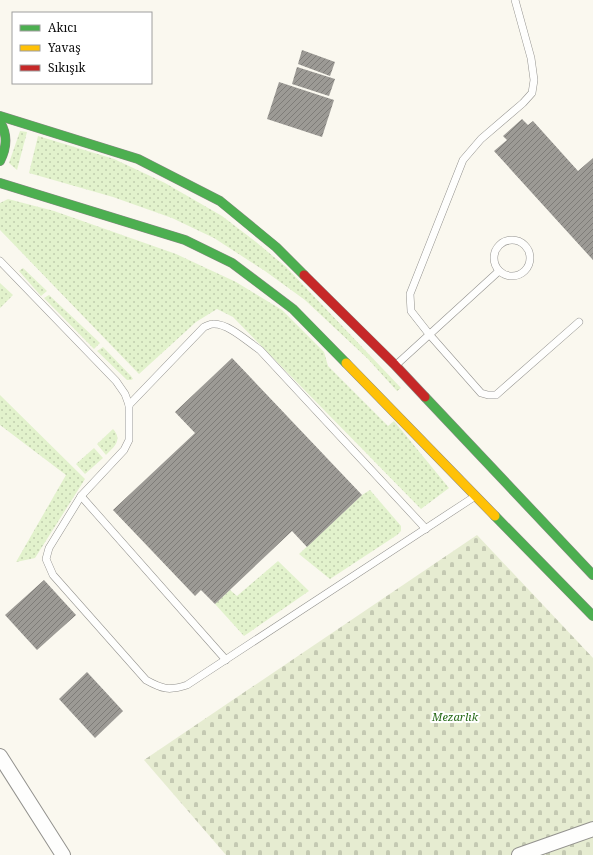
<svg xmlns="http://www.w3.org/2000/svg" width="593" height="855" viewBox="0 0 593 855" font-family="'Noto Serif',serif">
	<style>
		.grass { fill: url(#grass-dots) }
		.cemetery { fill: url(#cemetery-stones) }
		.building { fill: url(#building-hatch) }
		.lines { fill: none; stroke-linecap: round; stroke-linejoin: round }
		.lane-casing { stroke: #93928e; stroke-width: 8 }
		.street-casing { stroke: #93928e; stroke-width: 16 }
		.fast-casing { stroke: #8a8985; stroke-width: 10 }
		.slow-casing { stroke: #8a8985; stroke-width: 10 }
		.jam-casing { stroke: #8a8985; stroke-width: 10 }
		.lane { stroke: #fefefd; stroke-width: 7 }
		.street { stroke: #fefefd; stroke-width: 14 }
		.fast { stroke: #4caf50; stroke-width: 9 }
		.slow { stroke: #ffc107; stroke-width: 9 }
		.jam { stroke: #c62828; stroke-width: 9 }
		.labels { text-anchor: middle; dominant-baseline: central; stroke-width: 4; stroke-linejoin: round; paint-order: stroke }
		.park-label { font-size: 11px; font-style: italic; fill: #256916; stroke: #fff }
	</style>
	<defs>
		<pattern id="grass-dots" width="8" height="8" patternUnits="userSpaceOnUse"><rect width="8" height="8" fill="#e2f2cc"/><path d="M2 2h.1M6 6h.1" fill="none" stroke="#c1ceae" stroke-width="1.8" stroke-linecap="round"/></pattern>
		<pattern id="cemetery-stones" width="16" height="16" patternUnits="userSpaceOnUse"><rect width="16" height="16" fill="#e6ecd1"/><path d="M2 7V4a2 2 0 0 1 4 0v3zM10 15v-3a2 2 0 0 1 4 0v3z" fill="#c4c9b2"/></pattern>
		<pattern id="building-hatch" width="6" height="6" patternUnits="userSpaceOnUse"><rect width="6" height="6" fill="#9c9a95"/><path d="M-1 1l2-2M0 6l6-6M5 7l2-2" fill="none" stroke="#7e7c78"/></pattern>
	</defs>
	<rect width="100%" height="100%" fill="#faf8ef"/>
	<g class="grass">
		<polygon points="20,131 27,132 17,170 9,163"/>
		<polygon points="38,136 114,159 165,183 222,216 256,242 286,267 401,388 397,391 368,359 305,300 265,271 214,238 172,218 113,197 29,173"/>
		<polygon points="8,199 54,211 176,254 236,282 282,310 324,352 328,366 388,426 394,421 449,488 421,509 233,317 217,309 196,322 139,374 0,230 0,203"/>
		<polygon points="23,268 47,291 41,296 19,271"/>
		<polygon points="0,283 13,295 0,308"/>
		<polygon points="49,295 100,343 94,349 44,298"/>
		<polygon points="103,347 131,376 133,379 131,380 127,380 97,351"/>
		<polygon points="0,395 85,479 35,558 16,562 66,475 0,425"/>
		<path d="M113,429C123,440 114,447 106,455L97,444Z"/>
		<polygon points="94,448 103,458 85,474 76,464"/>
		<polygon points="370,490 401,526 401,531 397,535 330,579 299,554 362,495"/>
		<polygon points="278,561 309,591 244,636 215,604 230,590 237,596"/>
	</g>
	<polygon class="cemetery" points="477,535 593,658 593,855 226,855 144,760"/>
	<g class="building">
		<polygon points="302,50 335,62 330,76 298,64"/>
		<polygon points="297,67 335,79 329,96 292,84"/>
		<polygon points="279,82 334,100 322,137 267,119"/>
		<polygon points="522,119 528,125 533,121 578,171 593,158 593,260 494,151 507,140 503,136"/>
		<polygon points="232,358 362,495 307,547 292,531 215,604 201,590 195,596 113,510 195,433 175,412"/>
		<polygon points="44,580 76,615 37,650 5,615"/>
		<polygon points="87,672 123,711 95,738 59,699"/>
	</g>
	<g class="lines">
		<g class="lane-casing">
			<g id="lane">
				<polyline points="515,0 531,58 534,80 532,93 523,103 481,139 463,160 410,294 411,311 429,334 481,393 488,395 496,395 579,322"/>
				<circle cx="512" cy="258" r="18"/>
				<path d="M0,261L116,381L125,394L129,405V440L124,450L81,496L49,548L46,559L53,575L146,680C162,689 169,691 187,685L474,497"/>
				<polyline points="396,365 499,271"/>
				<path d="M129,405L204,327C207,326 210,324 213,324C228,323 248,342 260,350L426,529"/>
				<polyline points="81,496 226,660"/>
			</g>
		</g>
		<g class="street-casing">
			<g id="street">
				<polyline points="0,756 63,855"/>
				<polyline points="519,855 593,829"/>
			</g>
		</g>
		<g class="fast-casing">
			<g id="fast">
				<polyline points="0,116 138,159 220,201 276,247 304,275"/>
				<path d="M0,122C8,135 7,147 0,161"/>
				<polyline points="0,183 185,240 232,263 293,309 346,363"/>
				<polyline points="425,397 593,575"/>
				<polyline points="495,516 593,616"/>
			</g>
		</g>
		<g class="slow-casing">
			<polyline id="slow" points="346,363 495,516"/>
		</g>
		<g class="jam-casing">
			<polyline id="jam" points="304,275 395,365 425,397"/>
		</g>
		<use href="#lane" class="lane"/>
		<use href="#street" class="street"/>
		<use href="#fast" class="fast"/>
		<use href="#slow" class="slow"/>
		<use href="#jam" class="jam"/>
	</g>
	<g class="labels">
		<g class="park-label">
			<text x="455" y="716">Mezarlık</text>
		</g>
	</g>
	<rect x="12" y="12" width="140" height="72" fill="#ffffff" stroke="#9e9e9e"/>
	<rect x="20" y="25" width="20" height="6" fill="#4caf50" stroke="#9e9e9e"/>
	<text x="48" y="32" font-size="12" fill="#0c0c0c">Akıcı</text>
	<rect x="20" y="45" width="20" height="6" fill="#ffc107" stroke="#9e9e9e"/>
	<text x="48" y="52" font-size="12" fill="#0c0c0c">Yavaş</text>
	<rect x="20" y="65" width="20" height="6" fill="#c62828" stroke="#9e9e9e"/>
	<text x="48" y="72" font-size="12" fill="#0c0c0c">Sıkışık</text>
</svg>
